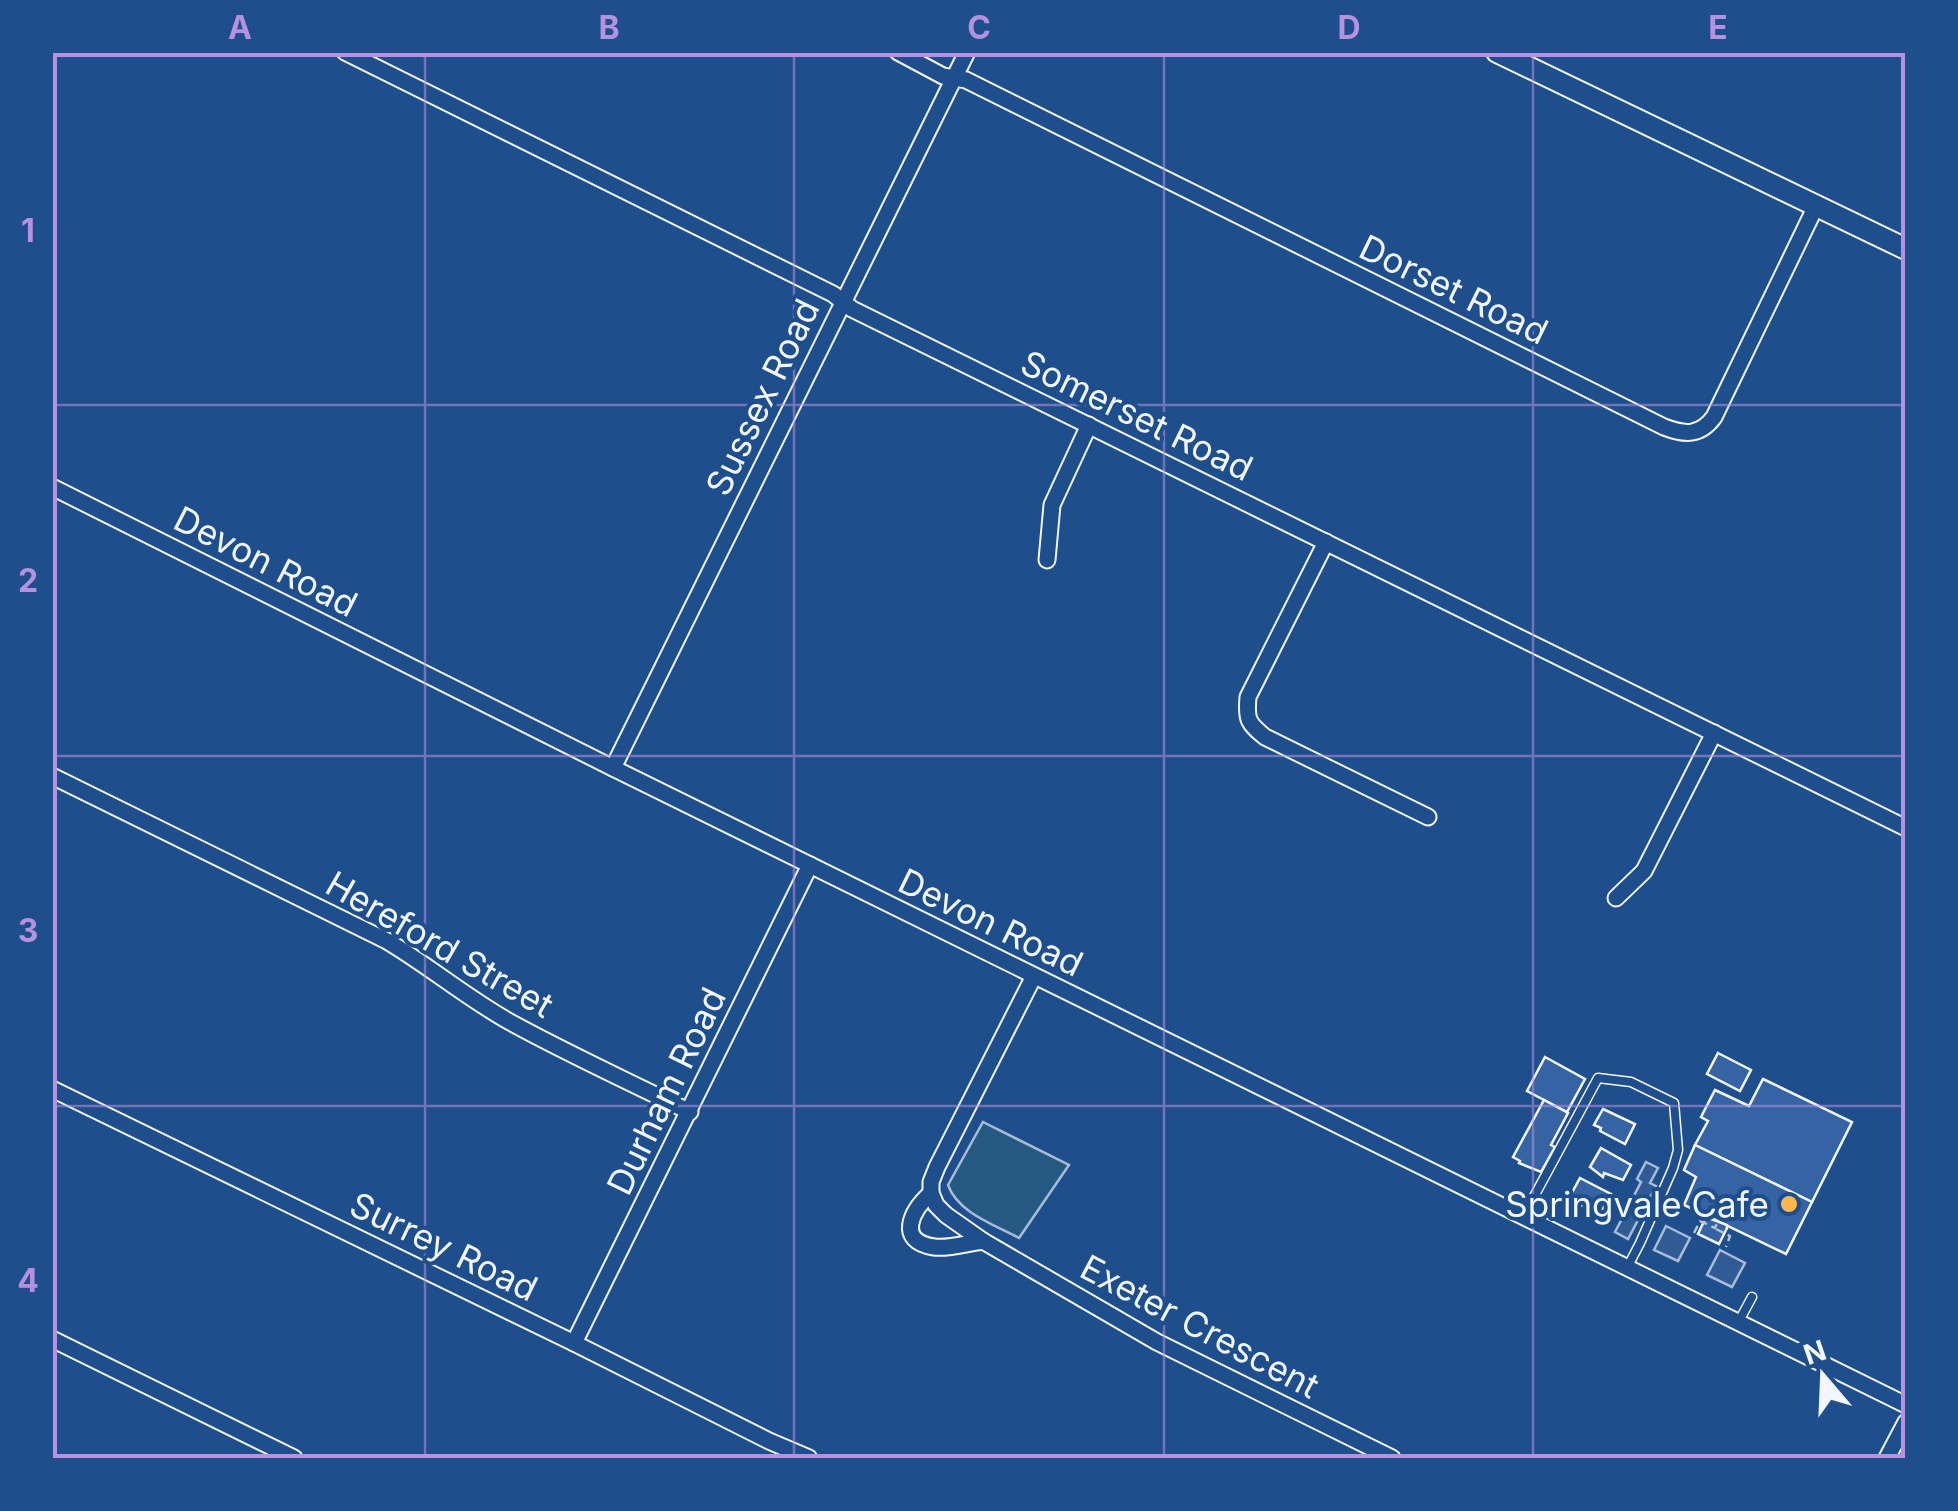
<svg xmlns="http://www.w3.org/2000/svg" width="1958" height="1511" viewBox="0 0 1958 1511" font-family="Inter,sans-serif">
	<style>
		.green { fill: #245a82; stroke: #a8bbd7; stroke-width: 2.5 }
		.parking { fill: #305b95; stroke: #a8bbd7; stroke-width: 2.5 }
		.building { fill: #3563a3; stroke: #f2f6ff; stroke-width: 2.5 }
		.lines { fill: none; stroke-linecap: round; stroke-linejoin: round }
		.service-casing { stroke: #f2f6ff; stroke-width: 11 }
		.minor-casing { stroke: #f2f6ff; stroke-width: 19 }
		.tertiary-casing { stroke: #f2f6ff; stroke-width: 24 }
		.path { stroke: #b3c4dc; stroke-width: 2.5; stroke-dasharray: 8 5; stroke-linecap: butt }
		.service { stroke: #1f4e8c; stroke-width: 8 }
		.minor { stroke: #1f4e8c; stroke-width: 15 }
		.tertiary { stroke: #1f4e8c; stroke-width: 20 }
		.grid { fill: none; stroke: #b691df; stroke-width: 2.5; stroke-opacity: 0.55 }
		.poi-dot { fill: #ffb74d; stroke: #1f4e8c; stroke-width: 4 }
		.labels { text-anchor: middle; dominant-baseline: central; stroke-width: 8; stroke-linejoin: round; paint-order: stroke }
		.street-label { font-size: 35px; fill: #f2f6ff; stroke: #1f4e8c }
		.poi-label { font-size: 35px; fill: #f2f6ff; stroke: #1f4e8c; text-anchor: end }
		.neatline { fill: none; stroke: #b691df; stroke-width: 4 }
		.grid-label { font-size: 32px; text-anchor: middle; font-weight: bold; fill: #b691df }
	</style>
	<rect width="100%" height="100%" fill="#1f4e8c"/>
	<path class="green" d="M983,1122L1069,1165L1019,1238C995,1225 958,1213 948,1185Z"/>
	<g class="parking">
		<polygon points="1646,1162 1658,1168 1650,1183 1656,1186 1628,1239 1615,1232 1641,1182 1637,1179"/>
		<polygon points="1666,1226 1690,1238 1678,1261 1654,1250"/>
		<polygon points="1720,1250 1745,1263 1732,1287 1707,1275"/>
	</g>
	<g class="building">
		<polygon points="1718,1053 1751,1070 1740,1091 1707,1074"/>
		<polygon points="1545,1057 1585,1079 1567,1112 1527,1091"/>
		<polygon points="1763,1079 1852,1122 1812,1202 1695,1145 1708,1121 1701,1117 1715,1090 1749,1106"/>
		<polygon points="1544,1100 1568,1113 1551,1145 1555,1147 1541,1172 1519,1163 1520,1161 1513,1157"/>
		<polygon points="1603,1109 1635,1124 1625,1144 1600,1131 1601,1128 1594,1125"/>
		<polygon points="1695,1145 1812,1202 1786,1254 1684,1205 1696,1177 1684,1170"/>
		<polygon points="1601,1148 1631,1165 1623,1180 1604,1173 1603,1177 1590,1167"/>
		<polygon points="1580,1178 1611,1194 1602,1211 1586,1205 1585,1207 1581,1205 1582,1203 1569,1198"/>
		<polygon points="1706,1217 1727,1225 1727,1228 1719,1244 1698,1234"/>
	</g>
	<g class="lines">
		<g class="service-casing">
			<g id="service">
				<polyline points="1523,1217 1598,1078 1631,1082 1674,1103 1678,1150 1673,1168 1640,1243 1627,1268"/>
				<polyline points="1738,1323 1752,1297"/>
			</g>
		</g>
		<g class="minor-casing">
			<g id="minor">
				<polyline points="345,52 833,294 852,309 1906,828"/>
				<path d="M898,52L943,76L966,80L1664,427C1685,435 1700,436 1714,417L1816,206"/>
				<polyline points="52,487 613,768 1906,1405"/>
				<path d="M1326,542L1248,697C1246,720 1248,723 1265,737L1428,817"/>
				<polyline points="1047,560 1052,505 1089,425"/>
				<polyline points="613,768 967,52"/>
				<path d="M52,776L387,941C429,966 467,998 510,1022C568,1054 630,1082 690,1112"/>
				<polyline points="1616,898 1644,871 1714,733"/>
				<polyline points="1034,976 937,1167 931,1182 931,1193 936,1205 946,1215 983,1241 1157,1342 1392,1458"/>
				<polyline points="52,1089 574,1343 769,1441 809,1458"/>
				<path d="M931,1193C912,1210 895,1241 934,1247C949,1249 967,1243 983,1241"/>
				<polyline points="52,1339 294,1458"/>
				<polyline points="574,1343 810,865"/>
				<polyline points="1887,1458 1906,1422"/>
			</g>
		</g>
		<g class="tertiary-casing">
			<polyline id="tertiary" points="1497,52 1906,249"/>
		</g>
		<g class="path">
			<polyline points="1716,1229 1730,1236 1726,1247"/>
			<polyline points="1694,1233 1700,1221 1715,1228 1718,1221"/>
		</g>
		<use href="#service" class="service"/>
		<use href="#minor" class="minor"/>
		<use href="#tertiary" class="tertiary"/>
	</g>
	<path class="grid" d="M425,52V1458M794,52V1458M1164,52V1458M1533,52V1458M52,405H1906M52,756H1906M52,1106H1906"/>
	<circle class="poi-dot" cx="1789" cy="1204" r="10"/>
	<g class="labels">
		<g class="street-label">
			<text transform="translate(1454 289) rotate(26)">Dorset Road</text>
			<text transform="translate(762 397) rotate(-64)">Sussex Road</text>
			<text transform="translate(1137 415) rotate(26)">Somerset Road</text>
			<text transform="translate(266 561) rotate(27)">Devon Road</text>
			<text transform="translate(991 922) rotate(26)">Devon Road</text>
			<text transform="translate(440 944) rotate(30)">Hereford Street</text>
			<text transform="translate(666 1091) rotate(-64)">Durham Road</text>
			<text transform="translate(444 1246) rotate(26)">Surrey Road</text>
			<text transform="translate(1200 1326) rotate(28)">Exeter Crescent</text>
		</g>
		<g class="poi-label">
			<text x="1769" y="1204">Springvale Cafe</text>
		</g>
	</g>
	<rect width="1958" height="1511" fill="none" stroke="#1f4e8c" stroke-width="110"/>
	<g transform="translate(1823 1376) rotate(341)" stroke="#1f4e8c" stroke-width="8" paint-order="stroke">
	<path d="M0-8L18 38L0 25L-18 38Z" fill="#f2f6ff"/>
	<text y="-15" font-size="28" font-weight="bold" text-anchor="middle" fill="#f2f6ff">N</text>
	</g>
	<rect x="55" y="55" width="1848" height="1401" class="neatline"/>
	<g class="grid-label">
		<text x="240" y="39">A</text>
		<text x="609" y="39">B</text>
		<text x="979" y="39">C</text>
		<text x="1349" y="39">D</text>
		<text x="1718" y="39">E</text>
		<text x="28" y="242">1</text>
		<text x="28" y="592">2</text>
		<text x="28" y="942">3</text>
		<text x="28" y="1292">4</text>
	</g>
</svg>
